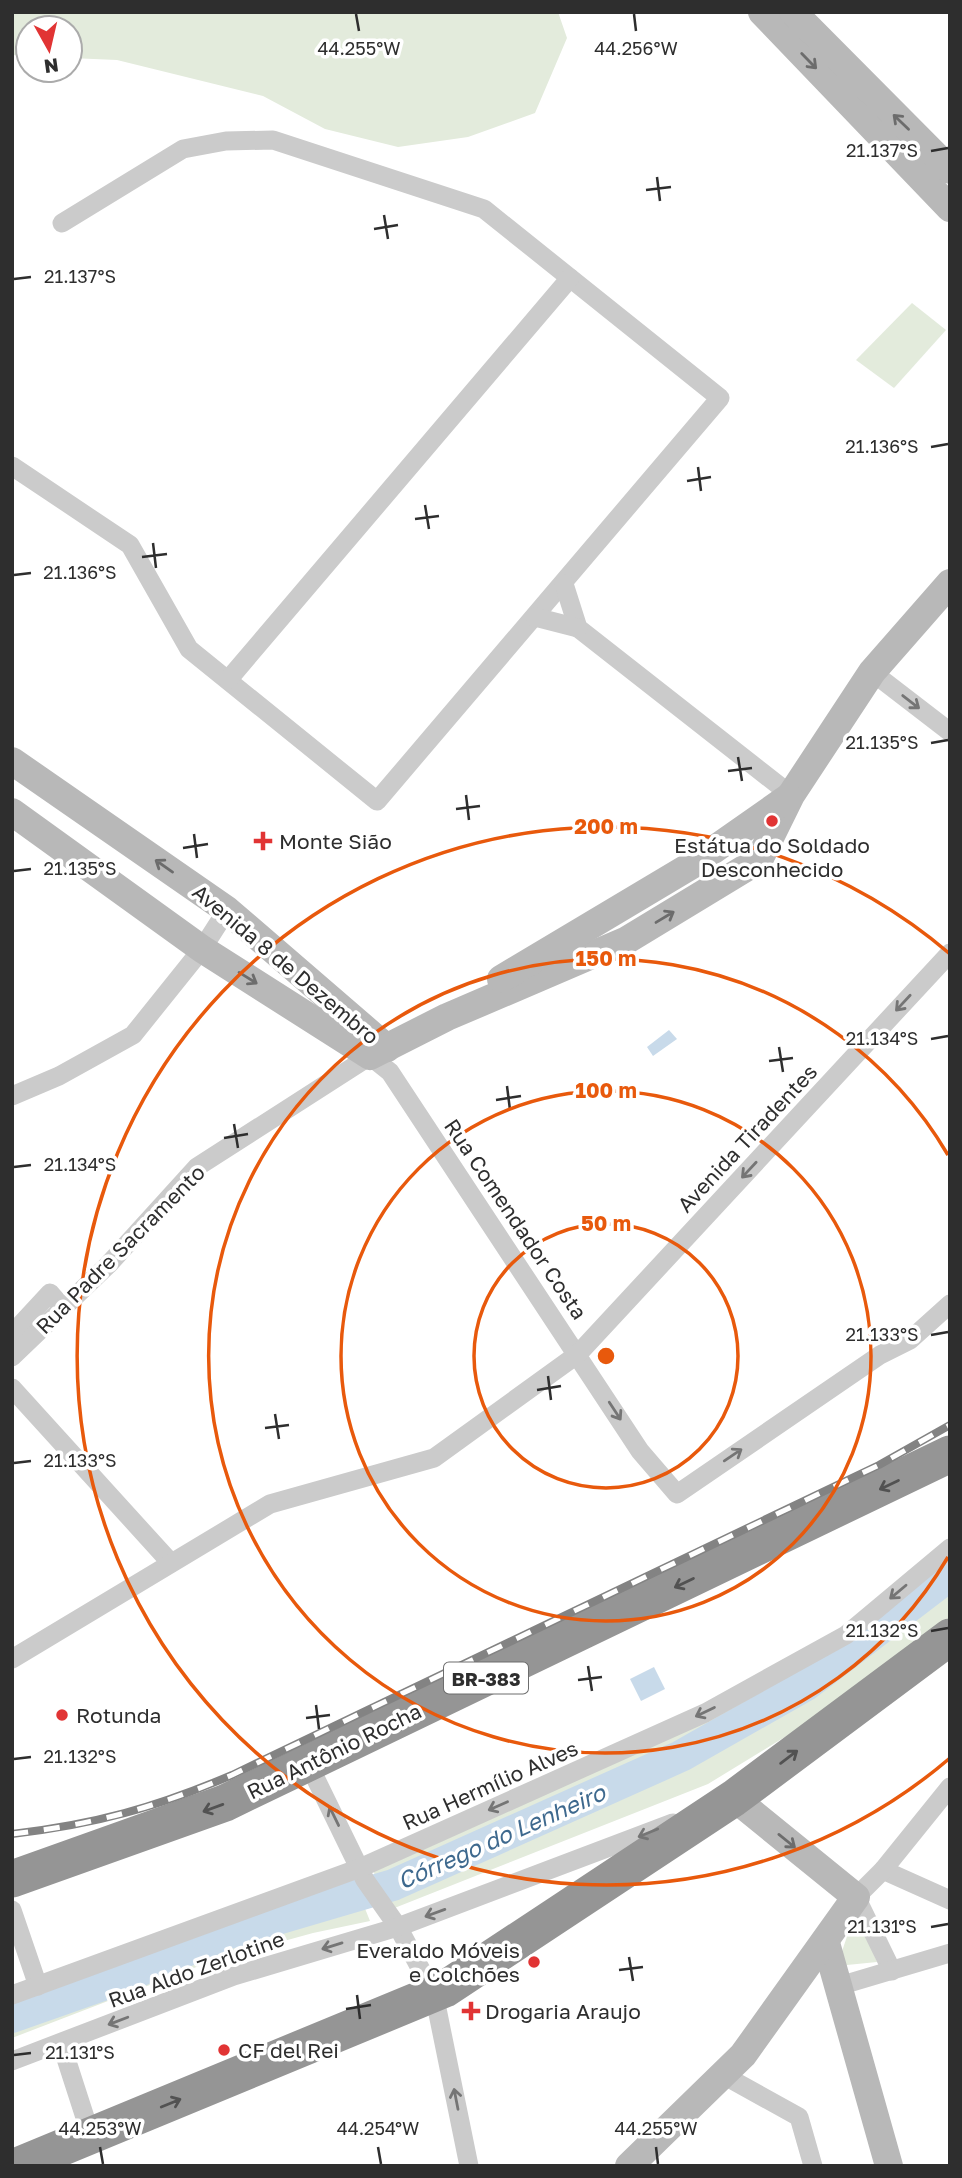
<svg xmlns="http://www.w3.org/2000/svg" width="962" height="2178" viewBox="0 0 962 2178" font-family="'Golos Text',sans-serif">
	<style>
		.green { fill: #e3ebdc }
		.water { fill: #c8daea }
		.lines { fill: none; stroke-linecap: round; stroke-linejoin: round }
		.river { stroke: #c8daea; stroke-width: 32 }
		.street { stroke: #cbcbcb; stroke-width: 19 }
		.secondary { stroke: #b8b8b8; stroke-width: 28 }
		.highway { stroke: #959595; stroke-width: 37 }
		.rail-casing { stroke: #838383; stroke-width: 8 }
		.rail { stroke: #fff; stroke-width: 5; stroke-dasharray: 16; stroke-linecap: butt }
		.oneway { stroke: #6c6c6c }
		.oneway2 { stroke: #757575 }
		.oneway3 { stroke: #525252 }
		.ticks { fill: none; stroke: #2e2e2e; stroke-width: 2.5 }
		.ring { fill: none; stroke: #e8590c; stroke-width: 3.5 }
		.poi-dot { fill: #e13434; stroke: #fff; stroke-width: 2.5 }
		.labels { text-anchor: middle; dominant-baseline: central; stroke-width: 7; stroke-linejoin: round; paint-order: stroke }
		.shield { fill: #fff; stroke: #6d6d6d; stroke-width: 2 }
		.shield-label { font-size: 19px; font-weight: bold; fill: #2e2e2e }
		.poi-label { font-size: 21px; fill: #2e2e2e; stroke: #fff; text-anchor: start }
		.street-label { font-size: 21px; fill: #2e2e2e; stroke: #fff }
		.water-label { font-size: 23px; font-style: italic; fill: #3e698e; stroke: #fff }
		.ticks-label { font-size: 18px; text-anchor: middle; fill: #2e2e2e; stroke: #fff; stroke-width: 7; stroke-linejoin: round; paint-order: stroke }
		.centre { fill: #e8590c; stroke: #fff; stroke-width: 3.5 }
		.ring-label { font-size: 21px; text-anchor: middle; font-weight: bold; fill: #e8590c; stroke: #fff; stroke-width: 7; stroke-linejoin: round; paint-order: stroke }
	</style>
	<rect width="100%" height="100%" fill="#fff"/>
	<g class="green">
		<polygon points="12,12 558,12 567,38 535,113 468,137 398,147 325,129 263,96 117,60 70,58 70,28 28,28 28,56 12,55"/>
		<polygon points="912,303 946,330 894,388 856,360"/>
		<polygon points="950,1554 950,1620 811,1721 708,1784 392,1909 371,1867 754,1691"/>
		<polygon points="352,1876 370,1921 313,1933 212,1961 12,2038 12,1992"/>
		<polygon points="856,1910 877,1962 837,1966"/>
	</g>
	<g class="water">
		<polygon points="669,1030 677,1039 653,1056 647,1047"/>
		<polygon points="654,1667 665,1689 641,1701 630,1679"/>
	</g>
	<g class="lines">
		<polyline class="river" points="12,2017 120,1979 223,1935 393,1885 681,1756 806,1685 950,1575"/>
		<g class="street">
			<polyline points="12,466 130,545 189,649 377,801 720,398 484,209 273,140 226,141 183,149 62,223"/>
			<polyline points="564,584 578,628 791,795"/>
			<polyline points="535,617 578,628"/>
			<polyline points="872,672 950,732"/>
			<polyline points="228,680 570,278"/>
			<polyline points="12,1096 59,1076 133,1035 202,949 227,910"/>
			<polyline points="12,1334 50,1293 63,1308"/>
			<polyline points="12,1357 108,1265 197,1167 370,1056 390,1072 640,1451 677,1494 880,1355 910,1340 950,1304"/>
			<polyline points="12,1388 171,1563"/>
			<polyline points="12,1659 270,1504 434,1458 578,1354 950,953"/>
			<polyline points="308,1763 365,1880 398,1927 434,1994 469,2166"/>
			<polyline points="883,1870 950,1900"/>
			<polyline points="12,1910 38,1986"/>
			<polyline points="892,1971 856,1897 883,1870 950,1787"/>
			<polyline points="839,1986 950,1953"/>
			<polyline points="12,1995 360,1868 705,1713 846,1635 950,1548"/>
			<polyline points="61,2043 91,2136"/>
			<polyline points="12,2061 234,1976 398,1927 673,1823"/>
			<polyline points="725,2076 799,2117 813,2166"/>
		</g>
		<g class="secondary">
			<polyline points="762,12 950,208"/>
			<polyline points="793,12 950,170"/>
			<polyline points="12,761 227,910 387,1048"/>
			<polyline points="12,812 202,949 370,1056 447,1017 627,940 759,860 791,795 872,672 950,583"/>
			<polyline points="501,979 692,865 789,797"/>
			<polyline points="826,1943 889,2166"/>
			<polyline points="629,2166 743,2055 856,1897 734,1798"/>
		</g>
		<g class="highway">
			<polyline points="12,1879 225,1803 950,1454"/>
			<polyline points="17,2166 445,1989 734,1798 950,1637"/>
		</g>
		<g class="rail-casing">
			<path id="rail" d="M12,1834C96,1824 154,1808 232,1775L879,1465L950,1425"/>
		</g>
		<use href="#rail" class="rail"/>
	</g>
	<defs><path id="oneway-shaft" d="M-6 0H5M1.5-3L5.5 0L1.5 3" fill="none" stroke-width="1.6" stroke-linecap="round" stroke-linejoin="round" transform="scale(1.75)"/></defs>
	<g class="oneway">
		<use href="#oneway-shaft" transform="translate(809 61) rotate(46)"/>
		<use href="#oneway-shaft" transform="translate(901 122) rotate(-136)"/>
		<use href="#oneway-shaft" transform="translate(164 866) rotate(-145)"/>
		<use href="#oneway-shaft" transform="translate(665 917) rotate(-31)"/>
		<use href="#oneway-shaft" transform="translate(248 978) rotate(32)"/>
		<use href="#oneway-shaft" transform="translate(787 1841) rotate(39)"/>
	</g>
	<g class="oneway2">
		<use href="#oneway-shaft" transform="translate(911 702) rotate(38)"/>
		<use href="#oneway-shaft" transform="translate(903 1003) rotate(133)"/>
		<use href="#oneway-shaft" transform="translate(749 1170) rotate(133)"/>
		<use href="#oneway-shaft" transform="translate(615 1411) rotate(57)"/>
		<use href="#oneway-shaft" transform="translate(733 1455) rotate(-34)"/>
		<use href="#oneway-shaft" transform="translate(898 1592) rotate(140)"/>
		<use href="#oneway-shaft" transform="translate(705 1712) rotate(154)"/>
		<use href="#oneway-shaft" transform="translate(498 1806) rotate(156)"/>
		<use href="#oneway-shaft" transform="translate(334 1816) rotate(-116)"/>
		<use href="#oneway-shaft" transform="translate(648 1833) rotate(158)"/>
		<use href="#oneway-shaft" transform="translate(435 1913) rotate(160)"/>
		<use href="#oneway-shaft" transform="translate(332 1946) rotate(163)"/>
		<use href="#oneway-shaft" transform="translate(118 2021) rotate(159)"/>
		<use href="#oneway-shaft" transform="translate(456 2099) rotate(-101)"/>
	</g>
	<g class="oneway3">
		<use href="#oneway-shaft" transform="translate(889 1485) rotate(154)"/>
		<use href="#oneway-shaft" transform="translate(684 1583) rotate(154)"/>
		<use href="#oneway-shaft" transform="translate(789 1757) rotate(-37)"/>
		<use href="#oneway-shaft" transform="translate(213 1808) rotate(160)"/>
		<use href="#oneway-shaft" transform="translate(171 2103) rotate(-22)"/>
	</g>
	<path class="ticks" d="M356,14L359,31M634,14L636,31M931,151L948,148M657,177L660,201M646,190L671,187M384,215L388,239M374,229L398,225M14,279L31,277M931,447L948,444M698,467L701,491M687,481L711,477M425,505L429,529M415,519L439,516M153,543L156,568M142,557L167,554M14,575L31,573M931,743L948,740M738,757L742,781M728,771L752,768M466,795L469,820M456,809L480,806M194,834L197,858M183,848L208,844M14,871L31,869M931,1039L948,1036M779,1047L783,1072M769,1061L793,1058M507,1086L510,1110M496,1100L521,1096M234,1124L238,1148M224,1138L248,1134M14,1167L31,1165M931,1335L948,1332M548,1376L551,1400M537,1390L561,1386M275,1414L279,1439M265,1428L289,1425M14,1463L31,1461M931,1631L948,1628M588,1666L592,1691M578,1680L602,1677M316,1705L319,1729M306,1718L330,1715M14,1759L31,1757M931,1927L948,1924M629,1957L633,1981M619,1970L643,1967M357,1995L360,2019M346,2009L371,2005M14,2055L31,2053M100,2147L103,2164M378,2147L381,2164M656,2147L658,2164"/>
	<g class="ring">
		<circle cx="606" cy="1356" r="132"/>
		<circle cx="606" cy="1356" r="265"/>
		<path d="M948 1557A397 397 0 1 1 948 1155"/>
		<path d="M950 1758A529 529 0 1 1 950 954"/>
	</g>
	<g class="poi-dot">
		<circle cx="772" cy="821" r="7"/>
		<path d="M259.5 830.5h7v7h7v7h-7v7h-7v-7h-7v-7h7z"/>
		<circle cx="62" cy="1715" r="7"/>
		<circle cx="534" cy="1962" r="7"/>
		<path d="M467.5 2000.5h7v7h7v7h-7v7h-7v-7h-7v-7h7z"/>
		<circle cx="224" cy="2050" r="7"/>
	</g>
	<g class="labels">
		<rect class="shield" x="444" y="1662.5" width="84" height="31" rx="5"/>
		<g class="shield-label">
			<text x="486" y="1678">BR-383</text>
		</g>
		<g class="poi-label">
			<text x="279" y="841">Monte Sião</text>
			<text x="772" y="845" text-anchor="middle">Estátua do Soldado<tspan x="772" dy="24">Desconhecido</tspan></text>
			<text x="76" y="1715">Rotunda</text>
			<text x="520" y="1950" text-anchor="end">Everaldo Móveis<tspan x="520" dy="24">e Colchões</tspan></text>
			<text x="485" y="2011">Drogaria Araujo</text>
			<text x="238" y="2050">CF del Rei</text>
		</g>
		<g class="street-label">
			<text transform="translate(286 964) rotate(40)">Avenida 8 de Dezembro</text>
			<text transform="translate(747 1138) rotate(-47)">Avenida Tiradentes</text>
			<text transform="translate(516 1219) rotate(56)">Rua Comendador Costa</text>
			<text transform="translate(120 1249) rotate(-45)">Rua Padre Sacramento</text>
			<text transform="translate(334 1751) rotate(-26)">Rua Antônio Rocha</text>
			<text transform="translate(490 1785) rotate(-24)">Rua Hermílio Alves</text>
			<text transform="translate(196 1969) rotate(-20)">Rua Aldo Zerlotine</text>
		</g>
		<g class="water-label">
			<text transform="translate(501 1836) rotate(-24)">Córrego do Lenheiro</text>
		</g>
	</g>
	<g class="ticks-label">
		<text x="359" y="55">44.255°W</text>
		<text x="636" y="55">44.256°W</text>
		<text x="882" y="157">21.137°S</text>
		<text x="80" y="283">21.137°S</text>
		<text x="882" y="453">21.136°S</text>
		<text x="80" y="579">21.136°S</text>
		<text x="882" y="749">21.135°S</text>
		<text x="80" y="875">21.135°S</text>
		<text x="882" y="1045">21.134°S</text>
		<text x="80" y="1171">21.134°S</text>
		<text x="882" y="1341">21.133°S</text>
		<text x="80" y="1467">21.133°S</text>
		<text x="882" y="1637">21.132°S</text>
		<text x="80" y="1763">21.132°S</text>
		<text x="882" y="1933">21.131°S</text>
		<text x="80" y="2059">21.131°S</text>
		<text x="100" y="2135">44.253°W</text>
		<text x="378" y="2135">44.254°W</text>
		<text x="656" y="2135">44.255°W</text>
	</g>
	<circle cx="606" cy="1356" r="10" class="centre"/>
	<g class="ring-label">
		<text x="606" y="834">200 m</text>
		<text x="606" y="966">150 m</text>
		<text x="606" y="1098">100 m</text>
		<text x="606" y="1231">50 m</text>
	</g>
	<rect width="962" height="2178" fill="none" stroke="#2e2e2e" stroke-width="28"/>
	<g transform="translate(49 49) rotate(172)"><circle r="33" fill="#ffffff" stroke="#ababab" stroke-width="2"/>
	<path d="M0-5L12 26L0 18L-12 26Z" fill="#e13434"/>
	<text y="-10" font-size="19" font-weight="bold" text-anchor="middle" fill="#2e2e2e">N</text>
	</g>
</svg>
